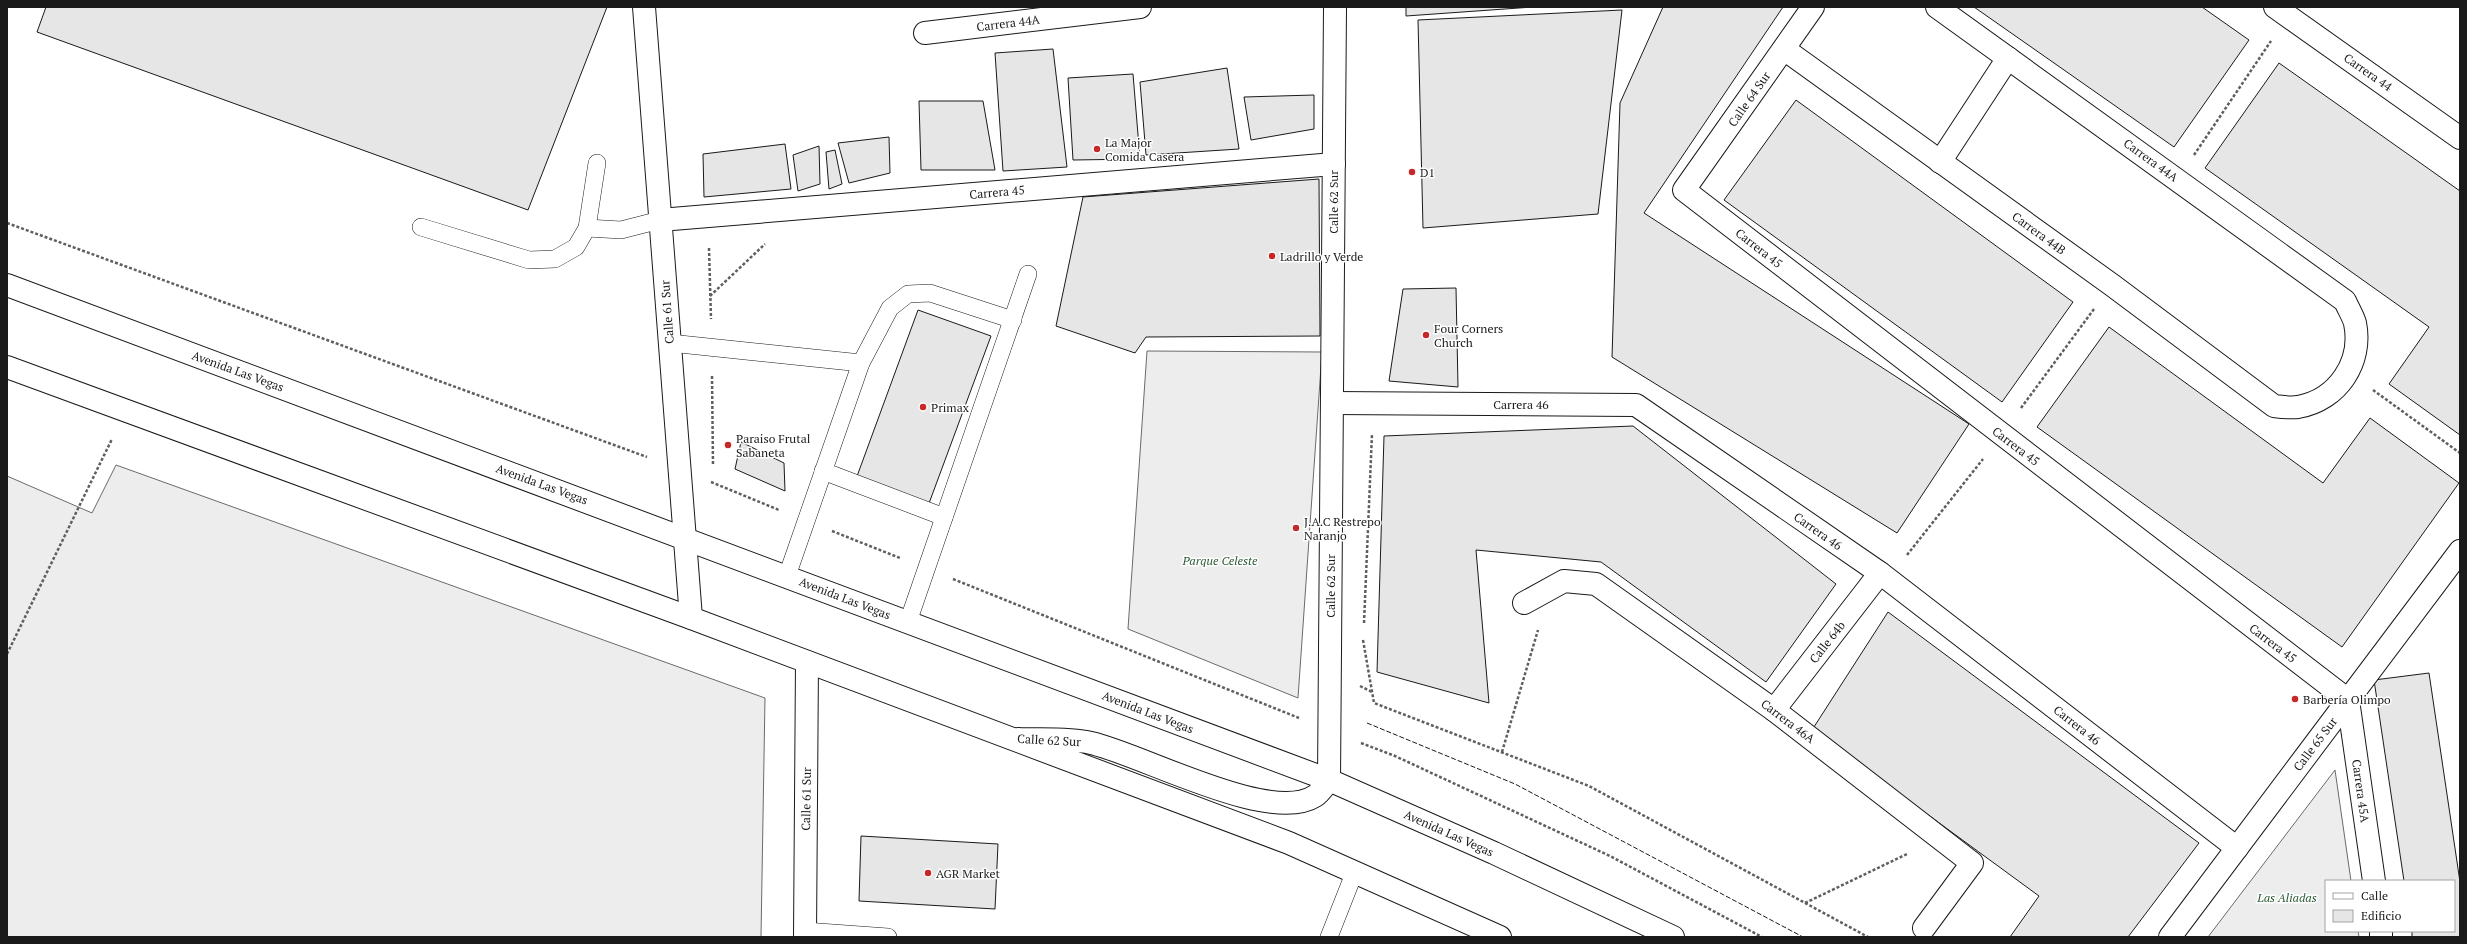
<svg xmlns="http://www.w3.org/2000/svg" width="2467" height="944" viewBox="0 0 2467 944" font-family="'PT Serif',serif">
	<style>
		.built { fill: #ededed; stroke: #6a6a6a }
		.building { fill: #e6e6e6; stroke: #1a1a1a }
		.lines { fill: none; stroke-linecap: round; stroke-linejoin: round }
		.service-casing { stroke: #1a1a1a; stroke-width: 18 }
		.minor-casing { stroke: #1a1a1a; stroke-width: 24 }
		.tertiary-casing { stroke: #1a1a1a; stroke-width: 24 }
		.primary-casing { stroke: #1a1a1a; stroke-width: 24 }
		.path { stroke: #5f5f5f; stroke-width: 2.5; stroke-dasharray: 3 2; stroke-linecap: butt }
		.service { stroke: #fff; stroke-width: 17 }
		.minor { stroke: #fff; stroke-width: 22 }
		.tertiary { stroke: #fff; stroke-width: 22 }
		.primary { stroke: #fff; stroke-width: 22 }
		.fence { stroke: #1a1a1a; stroke-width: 1; stroke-dasharray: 5 2; stroke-linecap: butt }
		.poi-dot { fill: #c62828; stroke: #fff; stroke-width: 1.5 }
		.labels { text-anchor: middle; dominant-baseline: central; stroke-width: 3; stroke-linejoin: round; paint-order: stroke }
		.street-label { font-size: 12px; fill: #1a1a1a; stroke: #fff }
		.poi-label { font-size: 12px; fill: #1a1a1a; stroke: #fff; text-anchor: start }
		.park-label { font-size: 12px; font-style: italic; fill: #2b5a34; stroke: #fff }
	</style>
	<rect width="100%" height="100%" fill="#fff"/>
	<g class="built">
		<polygon points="1147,351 1322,352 1298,698 1128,629"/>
		<polygon points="116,465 765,698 761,937 7,937 7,476 92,513"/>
		<polygon points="2335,770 2351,881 2326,881 2326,931 2358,931 2359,937 2208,937"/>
	</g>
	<g class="building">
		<polygon points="46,7 607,7 528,210 37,32"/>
		<polygon points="1406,7 1533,7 1406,16"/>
		<polygon points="1663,7 1783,7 1644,213 1969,424 1897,533 1612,357 1620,103"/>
		<polygon points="1974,7 2202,7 2249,40 2174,147"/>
		<polygon points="1622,10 1598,214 1423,228 1418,20"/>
		<polygon points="1053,49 1067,167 1003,171 995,53"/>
		<polygon points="2279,63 2460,191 2460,435 2389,384 2429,327 2205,168"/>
		<polygon points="1227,68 1239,149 1146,155 1140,82"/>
		<polygon points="1133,74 1140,159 1073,160 1068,78"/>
		<polygon points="1314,95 1314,129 1251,140 1244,97"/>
		<polygon points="1796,100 2073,302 2002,402 1724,200"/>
		<polygon points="919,101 983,101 995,170 921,170"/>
		<polygon points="889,137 890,173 849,183 838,143"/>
		<polygon points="785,144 791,189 704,197 703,154"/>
		<polygon points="819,146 820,184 798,191 793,155"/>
		<polygon points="835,150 842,184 829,189 826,152"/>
		<polygon points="1319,179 1320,336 1146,337 1135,353 1056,326 1083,197"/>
		<polygon points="1456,288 1458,387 1389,381 1403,289"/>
		<polygon points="918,310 991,336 928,506 856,479"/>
		<polygon points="2109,327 2323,483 2370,418 2459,483 2342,647 2037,427"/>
		<polygon points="1633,426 1836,584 1766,682 1601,562 1476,550 1489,703 1377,672 1384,436"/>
		<polygon points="741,442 784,463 785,491 735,469"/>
		<polygon points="1888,612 2199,843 2128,937 2010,937 2039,896 1812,730"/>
		<polygon points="2429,673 2460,882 2460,937 2412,937 2412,931 2454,931 2454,881 2404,881 2374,680"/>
		<polygon points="861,836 998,844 995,909 859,901"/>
	</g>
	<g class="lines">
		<g class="service-casing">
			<g id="service">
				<polyline points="421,227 529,260 555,259 576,247 587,228 597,163"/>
				<polyline points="587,228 621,230 660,220"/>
				<polyline points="670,343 861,363"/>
				<polyline points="823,471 944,517"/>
				<polyline points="787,576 861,363 890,308 908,294 930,293 1013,320"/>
				<polyline points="908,622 1028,274"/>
				<polyline points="805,931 888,937"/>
				<polyline points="1329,937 1355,871"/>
			</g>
		</g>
		<g class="minor-casing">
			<g id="minor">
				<polyline points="644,7 691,618"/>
				<polyline points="1813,7 1684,190 2348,700 2374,881"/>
				<polyline points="2275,7 2460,138"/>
				<polyline points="925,33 1140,7"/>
				<path d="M1784,49L2112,285L2274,406C2282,407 2291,408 2298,407C2338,400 2363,362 2355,323C2353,316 2348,308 2345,301L1937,7"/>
				<polyline points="1940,162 2008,58"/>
				<polyline points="660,220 1334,164"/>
				<polyline points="1332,403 1636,405 1880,573 2237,848"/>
				<polyline points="1524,603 1564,581 1596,584 1774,710 1972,863 1924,928"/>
				<polyline points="1774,710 1880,573"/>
				<path d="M1018,739C1041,740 1068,738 1091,743C1141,754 1270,825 1315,796C1320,793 1325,785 1329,780L1335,7"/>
				<polyline points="2381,931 2381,937"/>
				<polyline points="805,937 807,662"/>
			</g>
		</g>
		<g class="tertiary-casing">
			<polyline id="tertiary" points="2170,937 2460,551"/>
		</g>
		<g class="primary-casing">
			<g id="primary">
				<polyline points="7,285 1329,780 1494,853 1673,937"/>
				<polyline points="7,367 691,618 1289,843 1500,937"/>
			</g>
		</g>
		<g class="path">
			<polyline points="2194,155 2271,41"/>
			<polyline points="7,223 647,457"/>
			<polyline points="709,248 711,319"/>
			<polyline points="710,296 765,244"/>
			<polyline points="712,376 713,465"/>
			<polyline points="2373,390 2460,453"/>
			<polyline points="2021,408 2094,309"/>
			<polyline points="711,482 779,510"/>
			<polyline points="832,531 900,558"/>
			<polyline points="1907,555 1983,459"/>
			<polyline points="953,579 1299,718"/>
			<polyline points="1364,623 1372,434"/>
			<polyline points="1363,640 1374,703 1589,786 1868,937"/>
			<polyline points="7,654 112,439"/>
			<polyline points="1360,686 1372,692"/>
			<polyline points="1361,743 1395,756 1610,856 1762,937"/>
			<polyline points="1502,752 1538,630"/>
			<polyline points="1805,903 1907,854"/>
		</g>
		<use href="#service" class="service"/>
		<use href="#minor" class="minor"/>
		<use href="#tertiary" class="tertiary"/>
		<use href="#primary" class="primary"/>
		<polyline class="fence" points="1367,723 1515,784 1803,937"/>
	</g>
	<g class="poi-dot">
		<circle cx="1097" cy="149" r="4"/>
		<circle cx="1412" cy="172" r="4"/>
		<circle cx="1272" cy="256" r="4"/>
		<circle cx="1426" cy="335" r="4"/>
		<circle cx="923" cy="407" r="4"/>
		<circle cx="728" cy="445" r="4"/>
		<circle cx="1296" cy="528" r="4"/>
		<circle cx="2295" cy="699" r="4"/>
		<circle cx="928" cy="873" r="4"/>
	</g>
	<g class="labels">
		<g class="street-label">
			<text transform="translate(1008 23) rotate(-7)">Carrera 44A</text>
			<text transform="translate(2368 72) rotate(35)">Carrera 44</text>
			<text transform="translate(1749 99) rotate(-55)">Calle 64 Sur</text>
			<text transform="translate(2151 160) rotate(36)">Carrera 44A</text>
			<text transform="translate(997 192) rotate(-5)">Carrera 45</text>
			<text transform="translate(1333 202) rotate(-90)">Calle 62 Sur</text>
			<text transform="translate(2039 233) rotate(36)">Carrera 44B</text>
			<text transform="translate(1759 248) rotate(38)">Carrera 45</text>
			<text transform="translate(667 312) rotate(-94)">Calle 61 Sur</text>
			<text transform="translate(238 371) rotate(20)">Avenida Las Vegas</text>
			<text x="1521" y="404">Carrera 46</text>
			<text transform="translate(2016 446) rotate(37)">Carrera 45</text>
			<text transform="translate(542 484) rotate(20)">Avenida Las Vegas</text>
			<text transform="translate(1818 531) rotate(35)">Carrera 46</text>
			<text transform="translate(1330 586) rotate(-90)">Calle 62 Sur</text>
			<text transform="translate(845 598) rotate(21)">Avenida Las Vegas</text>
			<text transform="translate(1827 642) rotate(-52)">Calle 64b</text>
			<text transform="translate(2273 643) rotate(37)">Carrera 45</text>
			<text transform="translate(1148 712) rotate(21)">Avenida Las Vegas</text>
			<text transform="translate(1788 721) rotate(37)">Carrera 46A</text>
			<text transform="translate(2077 725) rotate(38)">Carrera 46</text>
			<text transform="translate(1049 740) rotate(3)">Calle 62 Sur</text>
			<text transform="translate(2315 744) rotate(-53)">Calle 65 Sur</text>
			<text transform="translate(2361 791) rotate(82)">Carrera 45A</text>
			<text transform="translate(806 799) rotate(-89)">Calle 61 Sur</text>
			<text transform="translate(1449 833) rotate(24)">Avenida Las Vegas</text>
		</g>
		<g class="poi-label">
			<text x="1105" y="142">La Major<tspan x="1105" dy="14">Comida Casera</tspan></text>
			<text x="1420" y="172">D1</text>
			<text x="1280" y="256">Ladrillo y Verde</text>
			<text x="1434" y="328">Four Corners<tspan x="1434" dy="14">Church</tspan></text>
			<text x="931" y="407">Primax</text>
			<text x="736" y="438">Paraiso Frutal<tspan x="736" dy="14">Sabaneta</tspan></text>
			<text x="1304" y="521">J.A.C Restrepo<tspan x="1304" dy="14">Naranjo</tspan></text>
			<text x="2303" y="699">Barbería Olimpo</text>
			<text x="936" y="873">AGR Market</text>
		</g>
		<g class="park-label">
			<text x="1220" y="560">Parque Celeste</text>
			<text x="2287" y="897">Las Aliadas</text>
		</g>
	</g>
	<rect width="2467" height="944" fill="none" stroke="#1a1a1a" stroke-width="16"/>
	<rect x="2325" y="880" width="130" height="52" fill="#ffffff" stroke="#a3a3a3"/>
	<rect x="2333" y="893" width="20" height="6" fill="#ffffff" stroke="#a3a3a3"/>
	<text x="2361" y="900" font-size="12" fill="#1a1a1a">Calle</text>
	<rect x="2333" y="910" width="20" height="12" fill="#e6e6e6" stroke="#a3a3a3"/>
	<text x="2361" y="920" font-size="12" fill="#1a1a1a">Edificio</text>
</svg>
